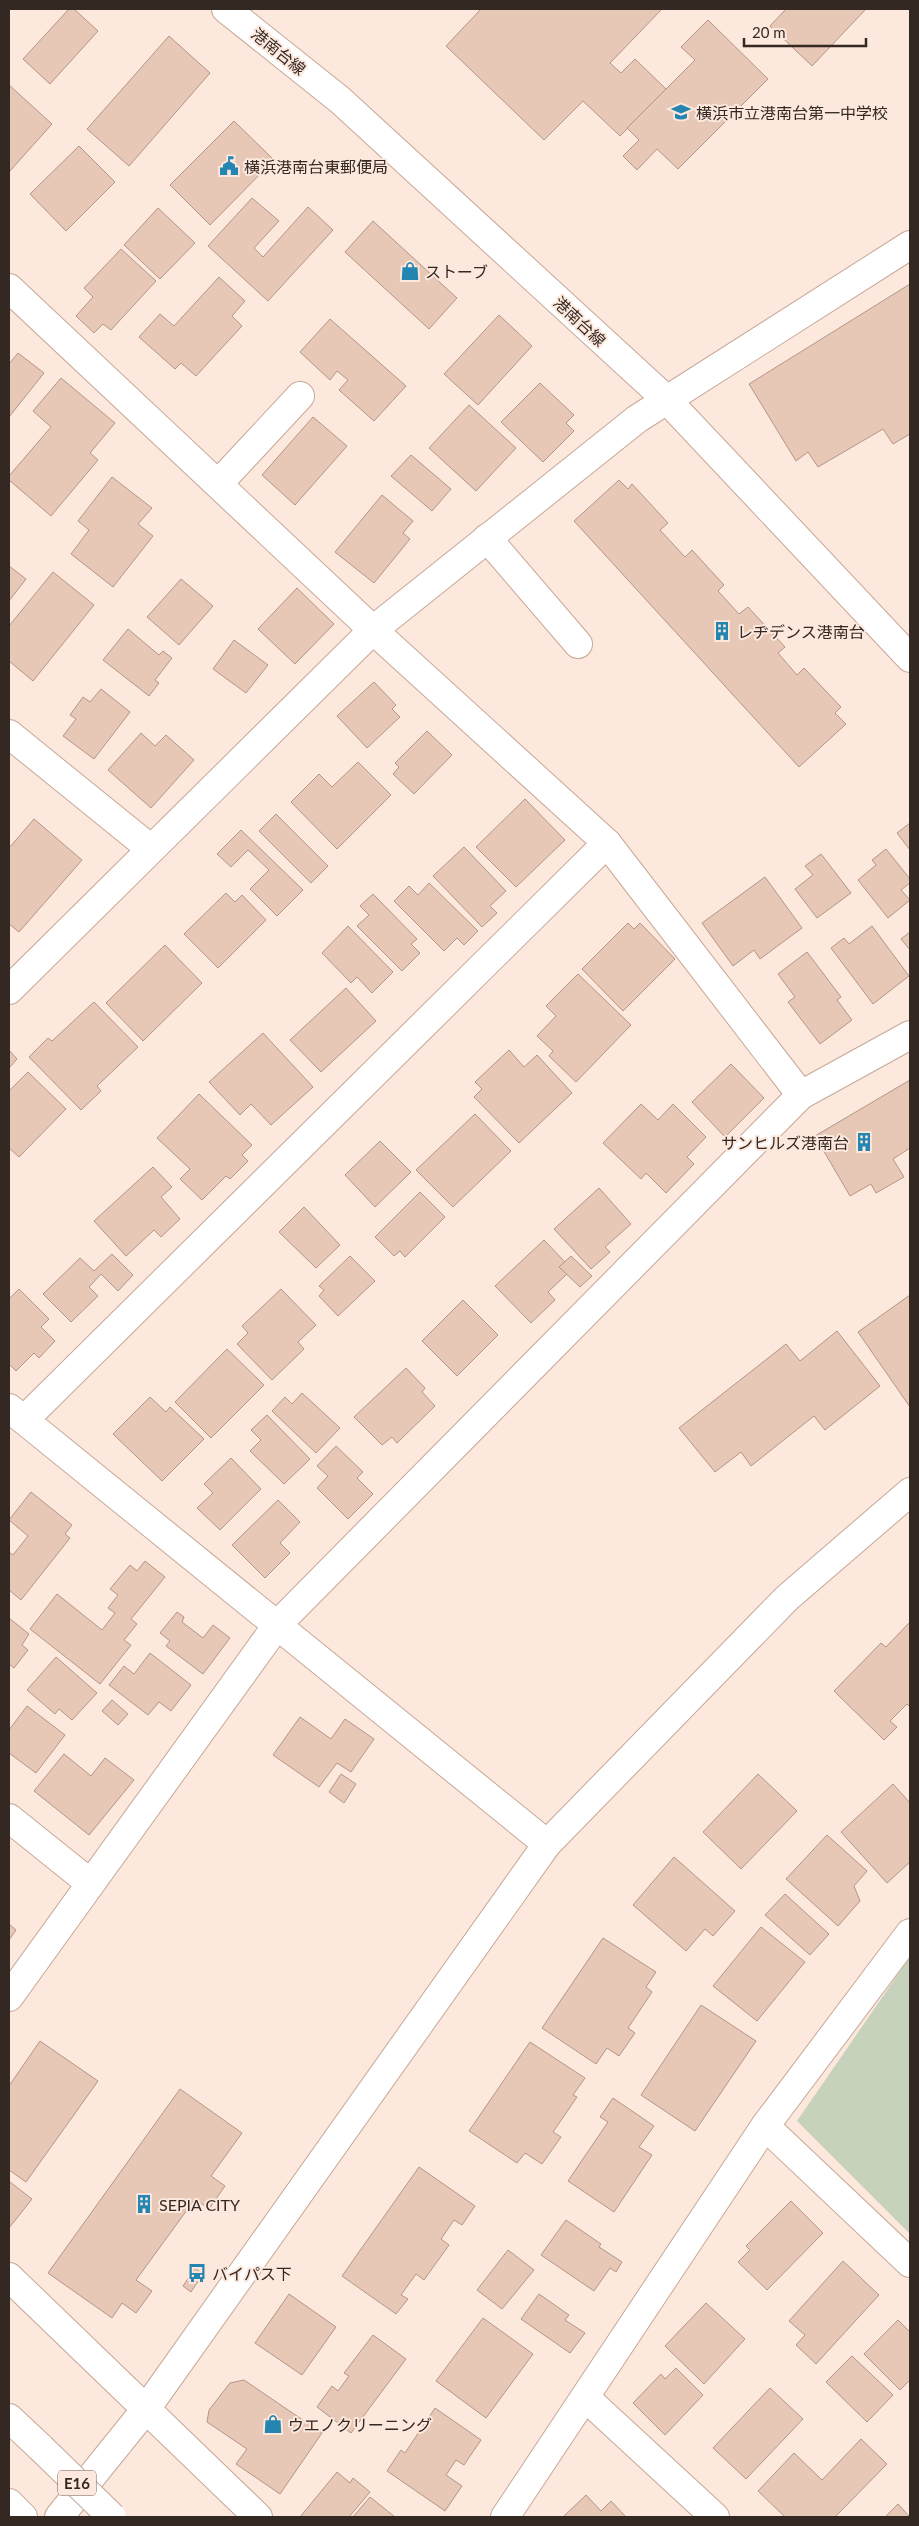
<svg xmlns="http://www.w3.org/2000/svg" width="919" height="2526" viewBox="0 0 919 2526" font-family="Lato,'Noto Sans JP',sans-serif">
	<style>
		.green { fill: #c6d2bc }
		.building { fill: #e7c7b6; stroke: #b59686 }
		.lines { fill: none; stroke-linecap: round; stroke-linejoin: round }
		.minor-casing { stroke: #c7a897; stroke-width: 30 }
		.highway-casing { stroke: #c7a897; stroke-width: 30 }
		.minor { stroke: #fff; stroke-width: 28 }
		.highway { stroke: #fff; stroke-width: 28 }
		.highway-bridge-casing { stroke: #c7a897; stroke-width: 30; stroke-linecap: butt }
		.highway-bridge { stroke: #fff; stroke-width: 28 }
		.labels { text-anchor: middle; dominant-baseline: central; stroke-width: 4; stroke-linejoin: round; paint-order: stroke }
		.shield { fill: #fce8dd; stroke: #70625a; stroke-width: 1 }
		.shield-label { font-size: 15px; font-weight: bold; fill: #342822 }
		.street-label { font-size: 16px; fill: #342822; stroke: #fce8dd }
		.poi-label { font-size: 16px; fill: #342822; stroke: #fce8dd; text-anchor: start }
	</style>
	<rect width="100%" height="100%" fill="#fce8dd"/>
	<polygon class="green" points="910,1957 910,2234 797,2121"/>
	<g class="building">
		<polygon points="69,9 74,9 98,31 50,84 23,59"/>
		<polygon points="481,9 662,9 610,63 621,73 635,59 666,89 620,136 583,101 544,140 446,46"/>
		<polygon points="786,9 866,9 812,66 770,26"/>
		<polygon points="708,20 768,79 678,169 657,149 637,170 623,156 639,140 627,128 695,60 681,47"/>
		<polygon points="169,36 210,73 129,166 87,129"/>
		<polygon points="9,85 52,124 9,172"/>
		<polygon points="234,121 274,160 210,225 170,185"/>
		<polygon points="79,146 115,182 66,231 30,194"/>
		<polygon points="252,198 279,221 254,248 263,257 308,207 333,230 268,301 208,246"/>
		<polygon points="158,208 195,243 160,279 124,245"/>
		<polygon points="373,221 457,298 429,329 345,252"/>
		<polygon points="121,249 156,281 111,330 103,324 94,333 76,316 93,297 84,288"/>
		<polygon points="219,277 245,301 232,316 242,326 196,376 181,363 175,369 139,337 160,314 174,326"/>
		<polygon points="910,284 910,434 893,444 883,429 818,467 808,452 796,461 749,384"/>
		<polygon points="499,315 532,346 478,405 444,374"/>
		<polygon points="330,319 406,386 374,421 339,390 348,380 337,371 330,380 300,352"/>
		<polygon points="18,353 44,373 9,417 9,364"/>
		<polygon points="61,378 115,423 90,453 98,460 51,516 9,480 9,476 51,427 33,411"/>
		<polygon points="540,383 574,415 566,423 574,431 543,462 501,422"/>
		<polygon points="469,405 516,448 476,491 429,448"/>
		<polygon points="313,417 347,446 295,505 262,475"/>
		<polygon points="411,455 451,489 432,511 391,476"/>
		<polygon points="112,477 152,508 138,524 153,536 113,587 71,554 89,530 78,521"/>
		<polygon points="619,480 628,489 632,484 668,523 660,530 685,557 692,550 724,585 718,591 739,614 748,607 785,647 778,653 797,675 804,668 841,707 835,713 846,724 799,767 574,521"/>
		<polygon points="382,495 413,521 403,533 410,539 374,583 335,552"/>
		<polygon points="9,566 26,579 9,601"/>
		<polygon points="53,572 94,605 33,681 9,661 9,626"/>
		<polygon points="181,579 213,606 179,645 147,617"/>
		<polygon points="297,588 334,624 295,664 258,629"/>
		<polygon points="128,629 159,655 163,651 172,658 155,680 159,683 149,696 103,660"/>
		<polygon points="234,640 268,665 246,693 213,669"/>
		<polygon points="374,682 396,705 392,709 400,717 367,748 337,716"/>
		<polygon points="101,689 130,712 94,759 63,736 76,719 70,715 83,697 90,702"/>
		<polygon points="427,731 452,755 414,794 393,774 399,767 395,763"/>
		<polygon points="141,733 155,746 166,735 194,760 151,808 108,770"/>
		<polygon points="358,762 391,795 337,849 291,802 319,774 332,787"/>
		<polygon points="525,799 565,840 516,887 476,847"/>
		<polygon points="276,814 328,866 311,883 259,831"/>
		<polygon points="34,819 82,860 19,932 9,924 9,848"/>
		<polygon points="910,823 910,850 897,833"/>
		<polygon points="241,830 303,890 277,916 250,889 269,870 248,850 231,867 217,854"/>
		<polygon points="464,847 506,891 490,906 497,913 482,927 433,876"/>
		<polygon points="886,849 910,879 910,883 901,890 910,900 888,918 858,880 876,865 872,860"/>
		<polygon points="821,854 851,893 817,918 795,889 813,875 805,866"/>
		<polygon points="765,877 802,928 760,959 754,950 733,966 702,923"/>
		<polygon points="429,883 478,931 464,945 457,938 444,951 394,901 409,886 418,895"/>
		<polygon points="226,893 235,902 242,895 266,920 218,968 184,934"/>
		<polygon points="373,894 417,939 411,944 420,953 402,971 357,926 369,915 360,906"/>
		<polygon points="628,923 634,929 640,923 675,959 623,1011 582,969"/>
		<polygon points="348,926 393,972 372,993 357,977 351,983 322,953"/>
		<polygon points="872,926 909,976 873,1004 831,948 844,938 849,944"/>
		<polygon points="910,932 910,950 901,939"/>
		<polygon points="165,945 202,983 143,1041 106,1003"/>
		<polygon points="807,952 841,997 837,1000 852,1020 820,1044 788,1002 795,997 778,974"/>
		<polygon points="578,974 631,1025 576,1082 549,1056 553,1051 537,1036 556,1016 546,1006"/>
		<polygon points="346,988 376,1021 321,1072 290,1040"/>
		<polygon points="94,1002 138,1047 97,1086 101,1091 81,1110 29,1057 48,1038 52,1041"/>
		<polygon points="263,1033 313,1087 271,1125 251,1104 240,1115 209,1082"/>
		<polygon points="9,1050 17,1059 9,1068"/>
		<polygon points="509,1050 524,1067 537,1055 572,1093 519,1143 474,1097 482,1089 475,1082"/>
		<polygon points="731,1064 764,1098 725,1137 692,1102"/>
		<polygon points="28,1072 66,1109 19,1157 9,1148 9,1091"/>
		<polygon points="910,1080 910,1148 893,1159 904,1177 876,1193 871,1184 850,1196 815,1136"/>
		<polygon points="199,1094 252,1145 242,1155 248,1161 230,1179 226,1176 202,1200 180,1179 190,1169 157,1138"/>
		<polygon points="641,1104 658,1120 673,1104 706,1137 687,1157 694,1164 666,1193 646,1173 641,1179 603,1143"/>
		<polygon points="475,1114 511,1151 453,1207 416,1170"/>
		<polygon points="380,1141 411,1172 375,1207 345,1175"/>
		<polygon points="153,1167 172,1187 161,1197 180,1219 161,1237 154,1230 126,1256 94,1221"/>
		<polygon points="599,1188 631,1224 605,1247 610,1252 591,1269 554,1229"/>
		<polygon points="420,1192 445,1217 405,1257 400,1251 394,1256 375,1237"/>
		<polygon points="304,1207 340,1245 316,1268 279,1232"/>
		<polygon points="544,1240 565,1262 559,1267 567,1274 548,1292 555,1300 531,1323 495,1286"/>
		<polygon points="112,1254 133,1275 118,1291 101,1274 89,1287 98,1296 71,1322 43,1294 80,1258 94,1271"/>
		<polygon points="350,1256 375,1281 338,1316 319,1296 324,1290 319,1286"/>
		<polygon points="571,1256 592,1276 580,1287 559,1267"/>
		<polygon points="19,1289 49,1319 41,1327 55,1341 39,1358 34,1353 16,1371 9,1364 9,1299"/>
		<polygon points="281,1289 316,1325 298,1342 304,1349 272,1380 237,1344 248,1333 242,1326"/>
		<polygon points="910,1295 910,1407 858,1332"/>
		<polygon points="463,1300 498,1335 457,1376 422,1341"/>
		<polygon points="837,1331 880,1386 825,1430 814,1416 751,1466 741,1452 715,1472 679,1428 786,1344 800,1361"/>
		<polygon points="227,1349 264,1385 211,1438 175,1402"/>
		<polygon points="406,1368 425,1388 422,1392 435,1406 397,1443 392,1437 382,1445 354,1417"/>
		<polygon points="302,1393 340,1428 316,1453 272,1411 285,1397 292,1404"/>
		<polygon points="150,1397 166,1412 170,1407 204,1439 162,1481 113,1434"/>
		<polygon points="267,1415 310,1459 284,1484 250,1451 261,1440 251,1430"/>
		<polygon points="336,1446 363,1472 357,1478 373,1494 348,1519 317,1488 328,1476 317,1466"/>
		<polygon points="231,1458 261,1489 220,1530 197,1508 213,1493 204,1484"/>
		<polygon points="31,1492 72,1525 65,1534 70,1538 21,1600 9,1590 9,1552 13,1555 28,1536 9,1520"/>
		<polygon points="278,1500 300,1522 280,1543 290,1553 265,1578 232,1545"/>
		<polygon points="145,1561 165,1577 131,1619 137,1624 124,1640 131,1645 100,1684 30,1629 57,1594 102,1630 115,1613 108,1608 118,1595 110,1589 130,1565 137,1571"/>
		<polygon points="177,1612 184,1617 182,1622 203,1638 213,1625 230,1638 203,1674 166,1646 170,1641 160,1633"/>
		<polygon points="9,1618 29,1634 22,1645 28,1650 14,1668 9,1664"/>
		<polygon points="910,1622 910,1707 907,1704 890,1721 897,1727 884,1740 834,1691 881,1643 886,1647"/>
		<polygon points="150,1653 191,1685 171,1711 159,1702 148,1715 109,1685 124,1666 134,1674"/>
		<polygon points="56,1657 97,1693 72,1720 59,1709 55,1714 27,1690"/>
		<polygon points="112,1700 128,1714 118,1725 102,1711"/>
		<polygon points="27,1706 65,1735 36,1773 9,1753 9,1730"/>
		<polygon points="300,1717 331,1739 345,1719 374,1739 351,1772 337,1763 319,1787 273,1755"/>
		<polygon points="64,1754 91,1776 105,1758 134,1780 89,1835 34,1791"/>
		<polygon points="341,1774 356,1784 344,1803 329,1792"/>
		<polygon points="758,1774 797,1811 741,1869 703,1832"/>
		<polygon points="893,1784 910,1803 910,1862 887,1883 841,1832"/>
		<polygon points="827,1835 867,1871 854,1886 860,1901 838,1926 786,1879"/>
		<polygon points="674,1857 735,1911 713,1936 705,1929 686,1951 633,1905"/>
		<polygon points="785,1894 829,1934 810,1955 765,1915"/>
		<polygon points="9,1924 16,1930 9,1940"/>
		<polygon points="761,1927 805,1962 757,2021 713,1986"/>
		<polygon points="603,1938 656,1972 646,1987 652,1992 628,2028 635,2033 619,2056 607,2048 596,2064 542,2028"/>
		<polygon points="701,2005 756,2041 695,2131 641,2095"/>
		<polygon points="40,2041 98,2081 26,2182 9,2170 9,2086"/>
		<polygon points="530,2042 585,2078 573,2095 577,2097 553,2132 561,2137 542,2164 525,2153 517,2163 469,2131"/>
		<polygon points="180,2089 242,2133 211,2176 225,2186 209,2209 195,2199 136,2280 152,2291 136,2313 122,2303 112,2318 48,2273"/>
		<polygon points="613,2098 654,2126 639,2147 652,2155 614,2212 568,2181 608,2122 600,2117"/>
		<polygon points="419,2167 475,2206 462,2225 454,2220 441,2239 449,2245 424,2280 416,2274 401,2295 408,2299 396,2314 342,2276"/>
		<polygon points="10,2182 32,2199 9,2228 9,2183"/>
		<polygon points="791,2201 823,2233 767,2290 738,2262 750,2250 746,2246"/>
		<polygon points="566,2220 601,2244 599,2247 622,2262 616,2272 610,2268 594,2291 541,2255"/>
		<polygon points="508,2250 534,2270 502,2309 477,2290"/>
		<polygon points="843,2261 879,2295 816,2364 796,2345 805,2335 789,2321"/>
		<polygon points="195,2268 203,2274 191,2292 183,2286"/>
		<polygon points="289,2294 336,2327 302,2375 255,2343"/>
		<polygon points="539,2294 569,2315 565,2320 585,2333 570,2353 521,2319"/>
		<polygon points="706,2303 745,2339 704,2384 665,2346"/>
		<polygon points="483,2318 533,2354 486,2418 436,2381"/>
		<polygon points="898,2320 910,2332 910,2380 900,2390 864,2354"/>
		<polygon points="373,2335 406,2359 351,2433 317,2407 332,2386 338,2391 349,2376 344,2373"/>
		<polygon points="852,2356 893,2395 867,2422 826,2382"/>
		<polygon points="676,2368 703,2395 665,2435 633,2403 661,2374 665,2379"/>
		<polygon points="244,2380 322,2433 280,2494 236,2464 247,2449 207,2422 209,2410 230,2383"/>
		<polygon points="770,2388 803,2419 746,2479 713,2448"/>
		<polygon points="435,2408 481,2440 464,2465 456,2460 446,2475 462,2486 445,2511 387,2471 401,2450 405,2453"/>
		<polygon points="861,2439 887,2464 835,2517 785,2517 758,2491 794,2453 822,2480"/>
		<polygon points="337,2472 350,2483 353,2478 370,2492 349,2517 300,2517"/>
		<polygon points="586,2495 601,2511 611,2501 626,2517 563,2517"/>
		<polygon points="370,2497 395,2517 353,2517"/>
		<polygon points="898,2504 910,2517 885,2517"/>
	</g>
	<g class="lines">
		<g class="minor-casing">
			<g id="minor">
				<polyline points="226,9 340,100 667,400 910,658"/>
				<polyline points="9,288 373,630 9,990"/>
				<polyline points="219,483 300,396"/>
				<polyline points="487,538 578,644"/>
				<polyline points="9,734 151,849"/>
				<polyline points="801,1095 607,843 373,630 637,419 910,245"/>
				<polyline points="9,1408 547,1844"/>
				<polyline points="24,1420 607,843"/>
				<polyline points="9,1818 90,1883"/>
				<polyline points="910,1933 765,2126 910,2263"/>
				<polyline points="9,1997 278,1624 801,1095 910,1035"/>
				<polyline points="9,2277 258,2517"/>
				<polyline points="586,2398 715,2517"/>
				<polyline points="59,2517 146,2409 547,1844 787,1598 910,1492"/>
				<polyline points="505,2517 765,2126"/>
			</g>
		</g>
		<g class="highway-casing">
			<g id="highway">
				<polyline points="9,2418 41,2448"/>
				<polyline points="9,2503 23,2517"/>
			</g>
		</g>
		<use href="#minor" class="minor"/>
		<use href="#highway" class="highway"/>
		<g class="highway-bridge-casing">
			<polyline id="highway-bridge" points="41,2448 112,2517"/>
		</g>
		<use href="#highway-bridge" class="highway-bridge"/>
	</g>
	<defs>
		<g id="school-bare" transform="scale(1.5)"><path d="M0-5L7-2L0 1L-7-2ZM-4 1L0 2.5L4 1V4Q0 6-4 4Z" fill="#2385b0" stroke="#fce8dd" stroke-width="2.5" paint-order="stroke"/></g>
		<g id="civic-bare" transform="scale(1.5)"><path d="M-.6-6.5H3V-4.5H.6V-3L4-1V1h2V6H-6V1h2V-1L-.6-3ZM-1.2 2.5V6h2.4V2.5Z" fill="#2385b0" stroke="#fce8dd" stroke-width="2.5" paint-order="stroke"/></g>
		<g id="shop-bare" transform="scale(1.5)"><path d="M-5-2.5h2.3a2.7 3.5 0 0 1 5.4 0H5L5.5 6h-11ZM-1.5-2.5h3a1.5 2.3 0 0 0-3 0Z" fill="#2385b0" stroke="#fce8dd" stroke-width="2.5" paint-order="stroke"/></g>
		<g id="building-bare" transform="scale(1.5)"><path d="M-4-6H4V6H1V3H-1V6H-4ZM-2.5-4.3h1.7v1.8h-1.7ZM.8-4.3h1.7v1.8H.8ZM-2.5-1h1.7V.8h-1.7ZM.8-1h1.7V.8H.8Z" fill="#2385b0" stroke="#fce8dd" stroke-width="2.5" paint-order="stroke"/></g>
		<g id="bus-bare" transform="scale(1.5)"><path d="M-5-6H5V4H4V6H2V4H-2V6H-4V4H-5ZM-3.5-4V0h7V-4ZM-3.5 1.2v1.5H-2V1.2ZM2 1.2v1.5H3.5V1.2Z" fill="#2385b0" stroke="#fce8dd" stroke-width="2.5" paint-order="stroke"/></g>
	</defs>
	<g fill-rule="evenodd">
		<use href="#school-bare" x="681" y="112"/>
		<use href="#civic-bare" x="229" y="166"/>
		<use href="#shop-bare" x="410" y="271"/>
		<use href="#building-bare" x="722" y="631"/>
		<use href="#building-bare" x="864" y="1142"/>
		<use href="#building-bare" x="144" y="2204"/>
		<use href="#bus-bare" x="197" y="2273"/>
		<use href="#shop-bare" x="273" y="2424"/>
	</g>
	<g class="labels">
		<rect class="shield" x="58" y="2470.5" width="38" height="25" rx="4"/>
		<g class="shield-label">
			<text x="77" y="2483">E16</text>
		</g>
		<g class="street-label">
			<text transform="translate(279 51) rotate(39)">港南台線</text>
			<text transform="translate(580 321) rotate(43)">港南台線</text>
		</g>
		<g class="poi-label">
			<text x="696" y="112">横浜市立港南台第一中学校</text>
			<text x="244" y="166">横浜港南台東郵便局</text>
			<text x="425" y="271">ストーブ</text>
			<text x="737" y="631">レヂデンス港南台</text>
			<text x="849" y="1142" text-anchor="end">サンヒルズ港南台</text>
			<text x="159" y="2204">SEPIA CITY</text>
			<text x="212" y="2273">バイパス下</text>
			<text x="288" y="2424">ウエノクリーニング</text>
		</g>
	</g>
	<rect width="919" height="2526" fill="none" stroke="#342822" stroke-width="20"/>
	<path d="M744 38v8h122v-8" fill="none" stroke="#342822" stroke-width="2.5"/>
	<text x="752" y="38" font-size="15" fill="#342822" stroke="#fce8dd" stroke-width="4" paint-order="stroke">20 m</text>
</svg>
